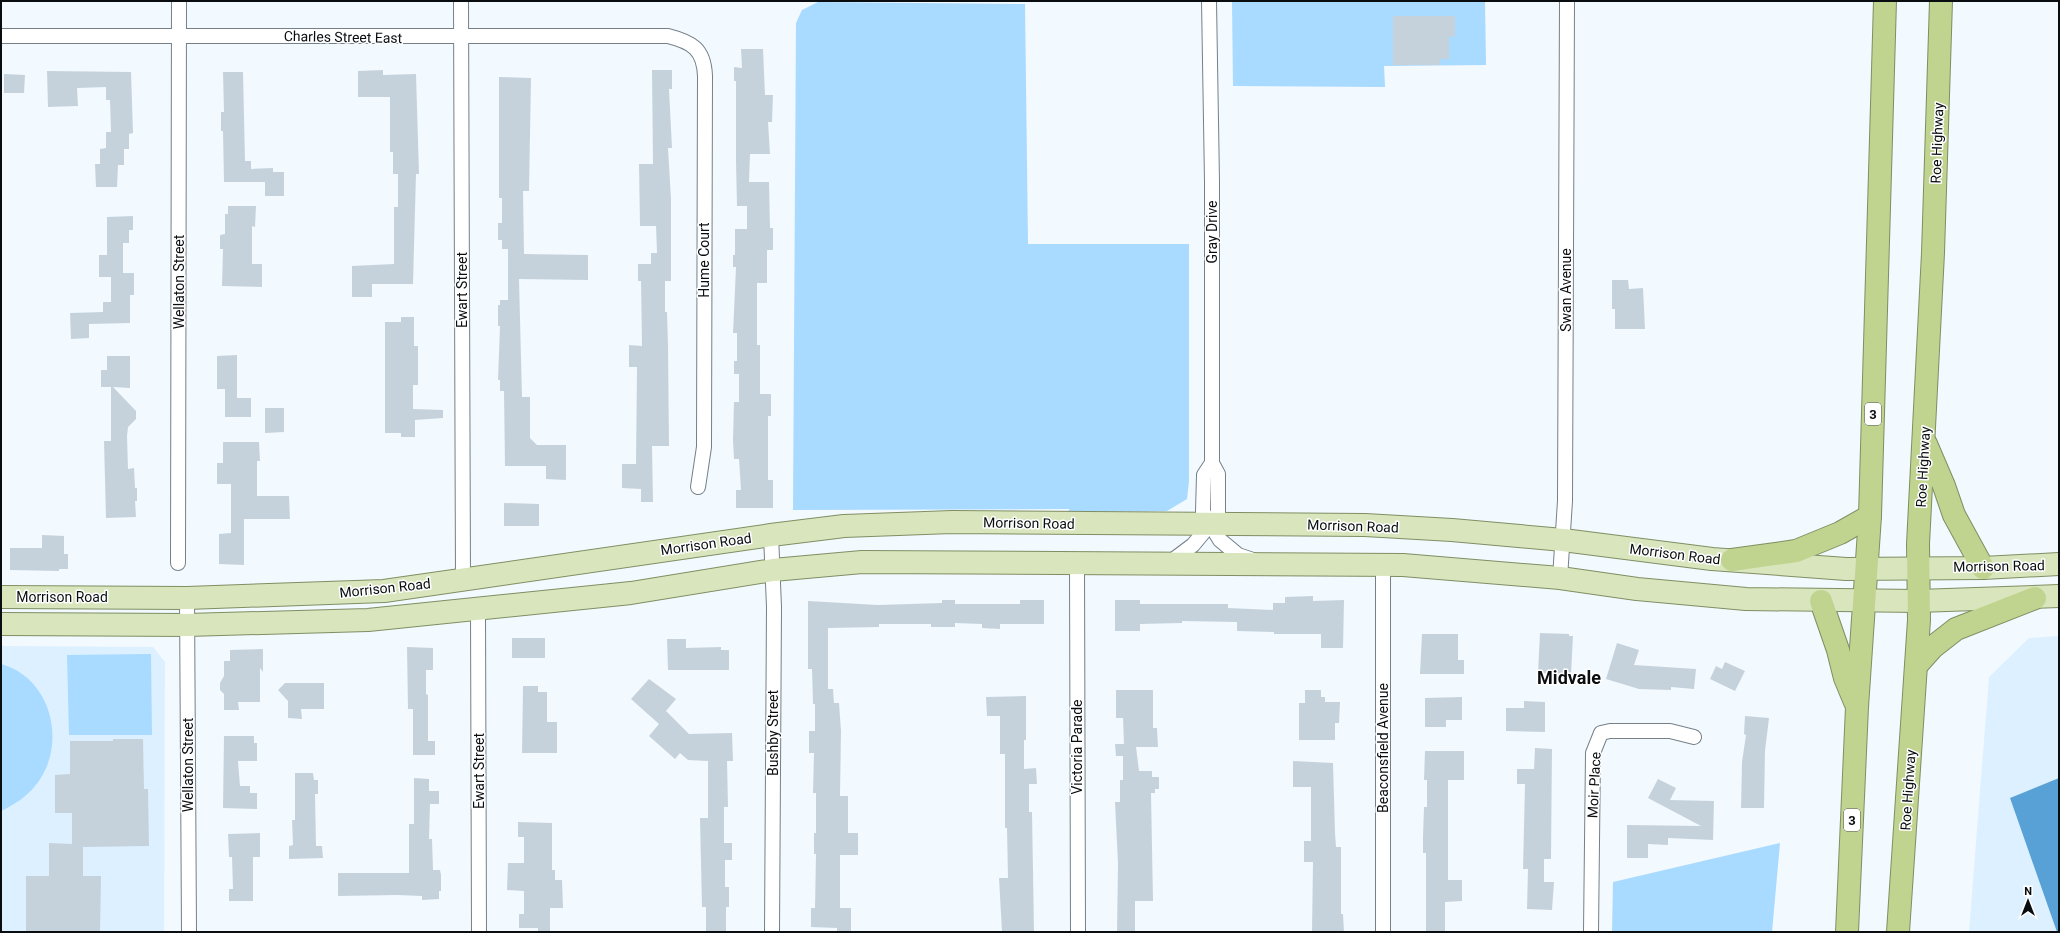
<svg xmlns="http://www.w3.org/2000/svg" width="2060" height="933" viewBox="0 0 2060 933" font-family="Roboto,sans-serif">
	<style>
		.built { fill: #ddf0ff }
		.green { fill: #a9daff }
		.water { fill: #58a1d6 }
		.building { fill: #c6d2db }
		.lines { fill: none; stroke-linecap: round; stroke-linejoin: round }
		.street-casing { stroke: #758088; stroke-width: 16 }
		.primary-casing { stroke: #808e63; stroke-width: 24 }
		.highway-casing { stroke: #808e63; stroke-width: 24 }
		.street { stroke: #fff; stroke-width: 14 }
		.primary { stroke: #d9e5bc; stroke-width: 22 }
		.highway { stroke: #c0d48f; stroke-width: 22 }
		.labels { text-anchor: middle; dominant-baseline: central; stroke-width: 3; stroke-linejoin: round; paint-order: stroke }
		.shield { fill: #fff; stroke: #535658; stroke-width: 1 }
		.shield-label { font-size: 13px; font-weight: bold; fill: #090d10 }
		.street-label { font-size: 14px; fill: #090d10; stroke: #fff }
		.district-label { font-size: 18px; font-weight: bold; fill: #090d10; stroke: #fff }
	</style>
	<rect width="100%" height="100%" fill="#f2f9ff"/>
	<g class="built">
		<polygon points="2059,636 2059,778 2010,798 2057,932 1969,932 1989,677 2029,638"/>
		<polygon points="1,646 153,647 165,662 164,932 1,932"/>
	</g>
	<g class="green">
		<polygon points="1232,1 1485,1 1486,65 1384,66 1385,87 1233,86"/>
		<polygon points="818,2 1025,4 1028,244 1189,244 1189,481 1187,499 1167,511 1067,512 1070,509 793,510 796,23 802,10"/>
		<polygon points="151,654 152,735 69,735 67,655"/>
		<path d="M1,664C53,678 68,747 35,786C26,797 14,805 1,811Z"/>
		<polygon points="1780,843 1772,932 1612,932 1613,882"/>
	</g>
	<polygon class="water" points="2059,778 2059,932 2057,932 2010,798"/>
	<g class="building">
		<polygon points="1393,16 1455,16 1455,37 1449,36 1449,59 1440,59 1440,65 1393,65"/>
		<polygon points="741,49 763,49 765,95 773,95 772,122 768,122 770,154 750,154 749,182 769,182 770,228 773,228 773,250 767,250 767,283 757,283 757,345 760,345 760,394 771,394 771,416 768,416 768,480 773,480 773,508 736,508 736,490 741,490 739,459 734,459 733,440 734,402 739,402 739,374 734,374 734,361 737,361 737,333 733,333 736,267 733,267 733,255 735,255 735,229 747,229 747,206 737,206 736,162 736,81 734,81 734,67 742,68"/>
		<polygon points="383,70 383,75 416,74 419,174 416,174 413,284 372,284 372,297 352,297 352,266 394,264 394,207 398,207 398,174 393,174 393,152 390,152 390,97 358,97 358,71"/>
		<polygon points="652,70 672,70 672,89 669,89 672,148 668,148 671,199 671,281 665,281 665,312 667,312 668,345 669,446 652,446 653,502 641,502 641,489 622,488 622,464 636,464 637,367 629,367 629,345 642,346 641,281 638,281 638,264 651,264 651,253 657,253 656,226 640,226 639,164 653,164"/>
		<polygon points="47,71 131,72 133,133 129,134 129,149 124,149 124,165 118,165 117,187 96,187 95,164 100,164 100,149 106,148 106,132 111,132 110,100 106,100 106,87 77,88 78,106 48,107"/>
		<polygon points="223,72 243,72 245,161 251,161 251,169 273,168 273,172 284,172 284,196 265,196 265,182 224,182 223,131 221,131 221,112 224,112"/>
		<polygon points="4,74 25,75 24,93 4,93"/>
		<polygon points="499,77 531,78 529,191 523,191 524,254 588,255 588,280 519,279 522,397 530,397 530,438 537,445 566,445 566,480 546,479 546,466 505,466 504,391 500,391 500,380 498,380 500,326 498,326 498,305 500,305 500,300 508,300 508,249 502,249 502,240 498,240 498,223 502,223 502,198 499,198"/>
		<polygon points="228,206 256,206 255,227 252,226 252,264 262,264 262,287 222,286 223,249 220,249 220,235 225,234 225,214 228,214"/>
		<polygon points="133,216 133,230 129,230 129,243 123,243 123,273 134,273 134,295 130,295 130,323 89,324 89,338 71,339 70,313 103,312 103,302 111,302 111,277 99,277 99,255 107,255 107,217"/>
		<polygon points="1612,280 1628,280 1629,289 1643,288 1645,329 1615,329 1615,309 1612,309"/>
		<polygon points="401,317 414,317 414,346 418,346 418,385 413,385 413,409 443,410 443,418 415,420 415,437 401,437 401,433 385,433 385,322 401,322"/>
		<polygon points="237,355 237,398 251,398 251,417 225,417 225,389 217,389 217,356"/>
		<polygon points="107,356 130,356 130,388 113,387 136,411 136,419 128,427 127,436 128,469 134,468 135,488 137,488 137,501 135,501 136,517 106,518 104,441 111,441 111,387 101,387 101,370 107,370"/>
		<polygon points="265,408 284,408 284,432 265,433"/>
		<polygon points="223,442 259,442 260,461 257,461 257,496 289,496 290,519 244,519 244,565 219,564 219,534 231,533 231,484 217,484 217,463 223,463"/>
		<polygon points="504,503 539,504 539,526 504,526"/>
		<polygon points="42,535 64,536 64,554 68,554 68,569 59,569 59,571 10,570 10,548 42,548"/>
		<polygon points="1313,596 1313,601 1344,600 1343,648 1321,648 1321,634 1274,634 1274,632 1237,631 1237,622 1182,621 1182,623 1140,624 1140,631 1115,631 1115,600 1140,600 1140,604 1228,604 1228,608 1273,610 1273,603 1285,603 1285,597"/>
		<polygon points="942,600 955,600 955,604 1020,604 1020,600 1044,600 1044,624 1000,624 1000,629 982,628 982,624 955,623 955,627 931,627 931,624 879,624 879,627 828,628 828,689 833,689 834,703 839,703 841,731 840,796 848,796 848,833 858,833 858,855 840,855 840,908 851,908 851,932 837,932 837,928 811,927 811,908 815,908 816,854 814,854 814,833 816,833 816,793 813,793 814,753 809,753 809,731 815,731 815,704 813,704 812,669 808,669 808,601 878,605 942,603"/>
		<polygon points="1540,633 1569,634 1569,636 1573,636 1571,674 1538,673"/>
		<polygon points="1422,634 1458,634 1458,660 1464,660 1464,674 1420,674"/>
		<rect x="512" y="638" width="33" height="20"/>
		<polygon points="667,639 686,639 686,648 721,647 721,650 729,650 729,670 668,670"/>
		<polygon points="1617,643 1639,650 1634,665 1696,669 1694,689 1671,687 1671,690 1639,689 1606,679"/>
		<polygon points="407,647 433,648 433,670 426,670 426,694 428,695 428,741 435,741 435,755 413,755 413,709 408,709"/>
		<polygon points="263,649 263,672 260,668 260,702 238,702 239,710 224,710 224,694 220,690 220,683 224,676 224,661 230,661 230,650"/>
		<polygon points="1725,662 1745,671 1735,691 1710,679 1716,666 1722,669"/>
		<polygon points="649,679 676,699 666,711 689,734 732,733 733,761 727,761 728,807 724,807 724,843 732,843 732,860 725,860 725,887 729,887 729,907 726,907 726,932 706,932 706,907 702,907 700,818 708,818 708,761 688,760 680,753 675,759 649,736 659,724 631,699"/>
		<polygon points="285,683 324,683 324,709 301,709 302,719 288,718 288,701 278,690"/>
		<polygon points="523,686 538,686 538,692 547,692 547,722 557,722 557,753 522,753"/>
		<polygon points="1116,690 1153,690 1153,728 1157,728 1158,747 1136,747 1139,771 1152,771 1152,777 1159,777 1159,789 1155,789 1155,793 1151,793 1153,901 1135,901 1135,932 1117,932 1118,864 1115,802 1120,802 1120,780 1123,780 1123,756 1116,756 1115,744 1124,744 1123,718 1116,718"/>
		<polygon points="1305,690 1321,690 1321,697 1325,697 1325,702 1340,702 1339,723 1335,723 1335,740 1299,740 1299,703 1305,703"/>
		<polygon points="1026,696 1026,740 1024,740 1024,769 1036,768 1037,784 1029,784 1029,812 1032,812 1034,931 1002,932 999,878 1008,878 1007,828 1005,828 1005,754 1000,754 1000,716 987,716 986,697"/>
		<polygon points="1462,697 1462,720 1446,720 1446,727 1425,727 1425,698"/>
		<polygon points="1524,701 1545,702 1545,732 1506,731 1506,708 1524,708"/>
		<polygon points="1745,716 1769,718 1765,751 1764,808 1741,808 1742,762 1746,735 1744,734"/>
		<polygon points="224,736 254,736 254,743 257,743 257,761 238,761 240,786 250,786 250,793 257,793 257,809 223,808"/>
		<polygon points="113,739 143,739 144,789 148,789 149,846 83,847 83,876 101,876 100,932 26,932 26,876 49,876 49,843 72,844 72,813 55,813 55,775 70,774 70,741 113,741"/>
		<polygon points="1535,748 1552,749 1551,859 1544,859 1544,882 1554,882 1552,910 1527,909 1528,869 1523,869 1525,784 1517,784 1517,769 1534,769"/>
		<polygon points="1425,751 1464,751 1464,780 1448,780 1448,880 1462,880 1462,901 1445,902 1445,932 1426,932 1426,853 1423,853 1423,837 1424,807 1427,807 1427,780 1424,780"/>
		<polygon points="1293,761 1333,763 1335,833 1336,847 1341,847 1341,914 1343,914 1344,932 1312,932 1313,862 1304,862 1304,841 1311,841 1311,787 1293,787"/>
		<polygon points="295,773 313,773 314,780 318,780 318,794 315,794 316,846 322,846 323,858 289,859 289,846 293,845 292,820 295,820"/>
		<polygon points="414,778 429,779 429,791 439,791 439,804 430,804 429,839 432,839 433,870 440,870 441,875 441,891 439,891 439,899 422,900 422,896 397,895 338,896 338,873 409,873 409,824 414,824"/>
		<polygon points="1658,779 1676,788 1670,800 1714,801 1713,840 1668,838 1668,845 1648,844 1648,858 1627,858 1627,825 1701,826 1648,798"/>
		<polygon points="518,822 552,823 552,870 555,870 555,880 562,880 563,908 550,908 550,932 538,932 538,928 519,928 519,914 524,914 524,891 507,890 508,863 524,863 524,837 518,837"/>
		<polygon points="260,833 260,857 253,857 253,901 229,901 229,889 233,889 232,857 229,857 228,834"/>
	</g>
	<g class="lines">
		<g class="street-casing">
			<g id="street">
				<polyline points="461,1 463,579"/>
				<path d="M1,36C223,35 445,38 668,36C692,42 704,49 705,76L704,447L698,487"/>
				<polyline points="1212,463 1204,475 1203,512 1220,540 1238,555 1253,560"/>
				<polyline points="771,535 774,607 772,932"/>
				<polyline points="178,563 179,1"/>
				<polyline points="1077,563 1078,932"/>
				<polyline points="1169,563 1193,545 1218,515 1218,474 1212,463 1212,182 1209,1"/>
				<polyline points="1383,565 1383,932"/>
				<polyline points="1560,578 1565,501 1567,1"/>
				<polyline points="187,598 189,932"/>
				<polyline points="478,609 479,932"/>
				<polyline points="1591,932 1593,753 1601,733 1610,731 1670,731 1694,737"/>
			</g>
		</g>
		<g class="primary-casing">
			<g id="primary">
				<polyline points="1,597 187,598 384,591 771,535 844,526 952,522 1365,525 1452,530 1563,540 1712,559 1846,569 1983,568 2059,564"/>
				<polyline points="1,624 187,625 368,620 631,593 773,570 862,562 1403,565 1560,578 1637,589 1746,599 1918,601 2059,596"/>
			</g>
		</g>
		<g class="highway-casing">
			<g id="highway">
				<polyline points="1926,444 1944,486 1954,515 1983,568"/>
				<polyline points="1732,560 1796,551 1840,533 1870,516"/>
				<polyline points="1821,601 1838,650 1845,678 1855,702"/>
				<polyline points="1916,666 1933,647 1956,629 2035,598"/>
				<polyline points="1847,932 1857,707 1870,516 1885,1"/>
				<polyline points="1898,932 1919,620 1918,544 1933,253 1941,1"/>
			</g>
		</g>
		<use href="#street" class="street"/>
		<use href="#primary" class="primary"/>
		<use href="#highway" class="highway"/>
	</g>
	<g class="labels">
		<g class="shield">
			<rect x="1865" y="403" width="16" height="22" rx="3"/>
			<rect x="1844" y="809" width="16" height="22" rx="3"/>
		</g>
		<g class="shield-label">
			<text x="1873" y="414">3</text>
			<text x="1852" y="820">3</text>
		</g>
		<g class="street-label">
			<text transform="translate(343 37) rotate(1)">Charles Street East</text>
			<text transform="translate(1937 143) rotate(-88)">Roe Highway</text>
			<text transform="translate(1212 232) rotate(-90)">Gray Drive</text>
			<text transform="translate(704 260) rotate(-90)">Hume Court</text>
			<text transform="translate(179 282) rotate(-90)">Wellaton Street</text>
			<text transform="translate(462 290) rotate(-90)">Ewart Street</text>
			<text transform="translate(1566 290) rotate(-90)">Swan Avenue</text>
			<text transform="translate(1923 467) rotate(-87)">Roe Highway</text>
			<text transform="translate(1029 523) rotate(1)">Morrison Road</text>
			<text transform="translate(1353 526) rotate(2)">Morrison Road</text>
			<text transform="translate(706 544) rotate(-8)">Morrison Road</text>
			<text transform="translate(1675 554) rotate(7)">Morrison Road</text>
			<text transform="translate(1999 566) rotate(-1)">Morrison Road</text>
			<text transform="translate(385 588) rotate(-6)">Morrison Road</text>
			<text x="62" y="597">Morrison Road</text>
			<text transform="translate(773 733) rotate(-90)">Bushby Street</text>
			<text transform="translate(1077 747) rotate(-90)">Victoria Parade</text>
			<text transform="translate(1383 748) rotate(-90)">Beaconsfield Avenue</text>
			<text transform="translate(188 765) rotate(-90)">Wellaton Street</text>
			<text transform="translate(479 771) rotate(-90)">Ewart Street</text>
			<text transform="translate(1594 785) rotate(-87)">Moir Place</text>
			<text transform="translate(1908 790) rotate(-86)">Roe Highway</text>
		</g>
		<g class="district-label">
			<text x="1569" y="677">Midvale</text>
		</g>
	</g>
	<rect width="2060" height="933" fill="none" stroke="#090d10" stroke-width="4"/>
	<g transform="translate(2028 901)" stroke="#ffffff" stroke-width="3" paint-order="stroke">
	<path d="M0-3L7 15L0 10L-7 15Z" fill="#090d10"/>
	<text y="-6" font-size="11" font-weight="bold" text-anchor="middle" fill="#090d10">N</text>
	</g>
</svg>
